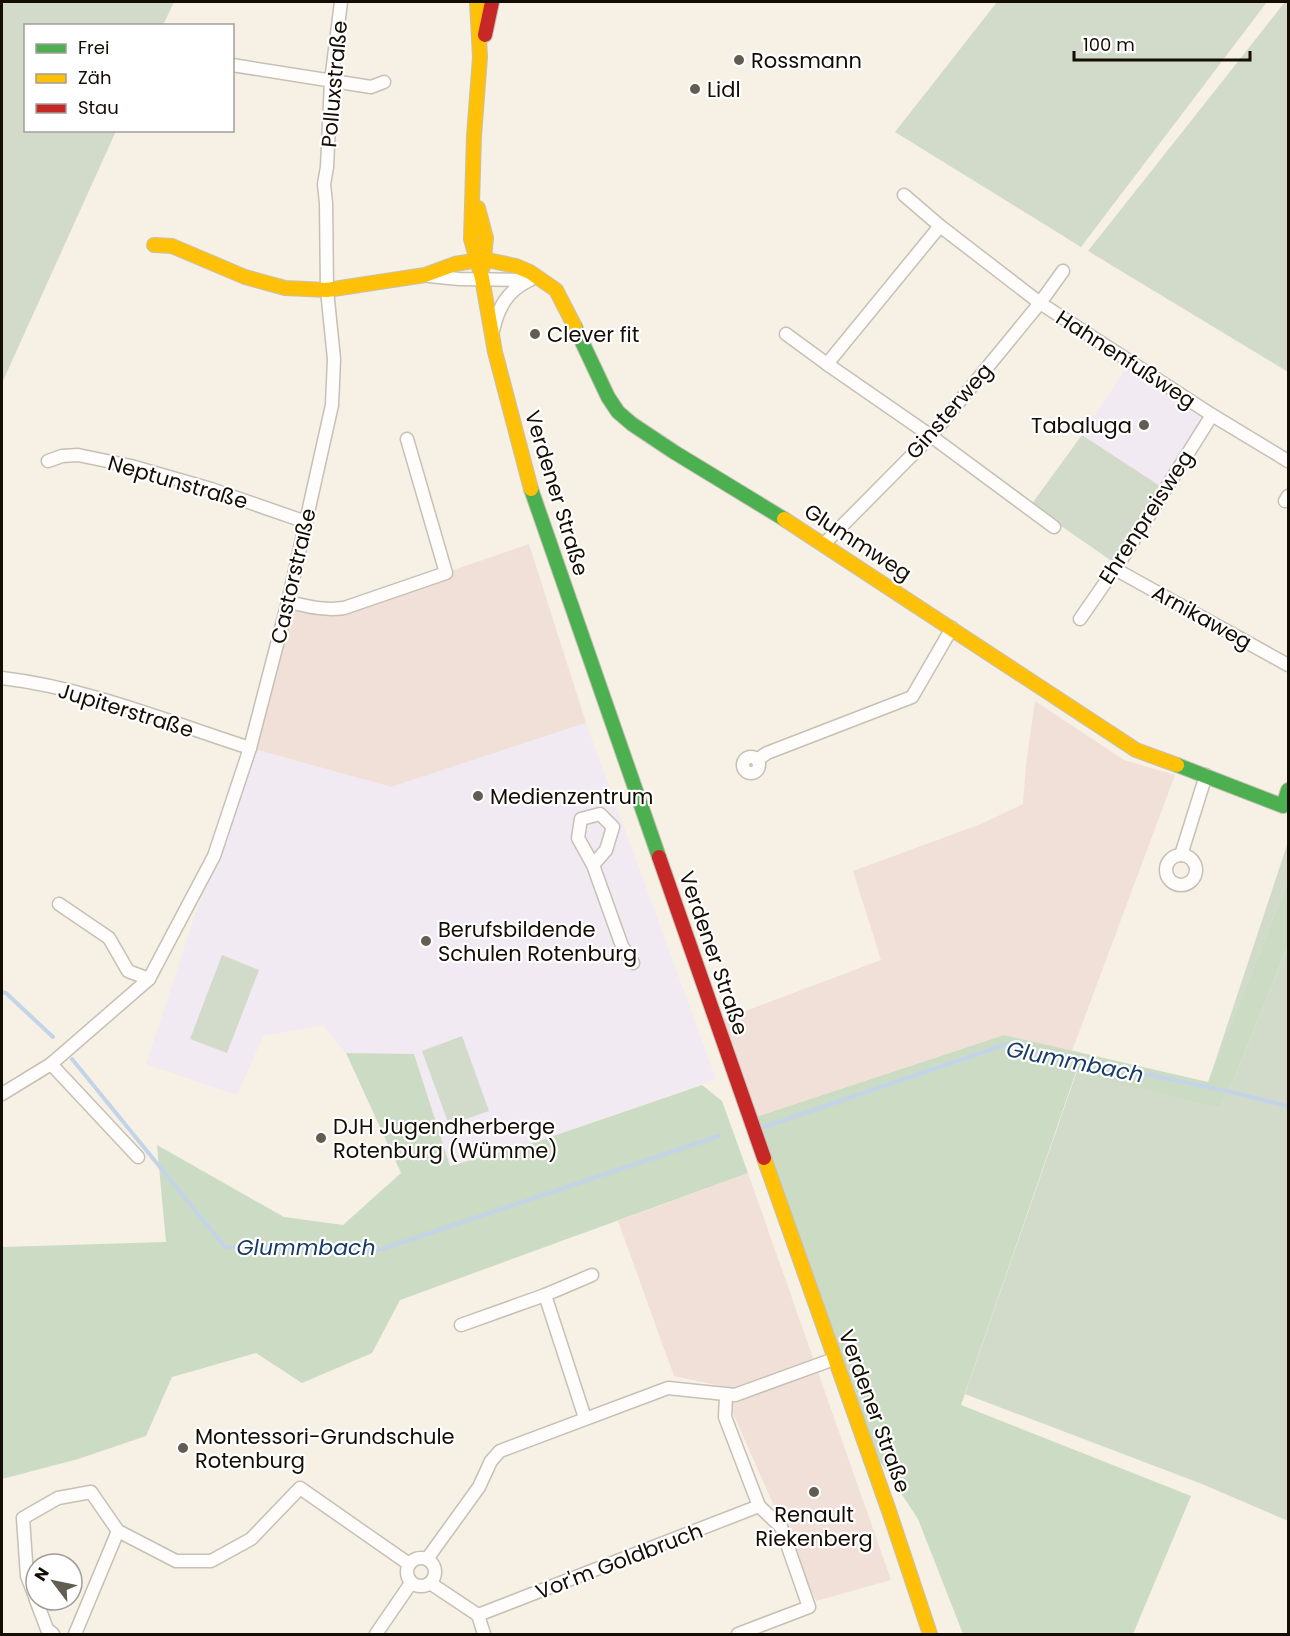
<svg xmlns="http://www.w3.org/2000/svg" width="1290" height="1636" viewBox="0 0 1290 1636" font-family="Poppins,sans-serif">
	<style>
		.commercial { fill: #f1e0d7 }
		.education { fill: #f1eaf2 }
		.green { fill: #d2dbca }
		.forest { fill: #ccdbc4 }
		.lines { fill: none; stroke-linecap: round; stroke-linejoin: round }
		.stream { stroke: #c4d4e8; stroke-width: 4 }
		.street-casing { stroke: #c6c0b5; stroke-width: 15 }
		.fast-casing { stroke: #c6c0b5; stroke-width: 16 }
		.slow-casing { stroke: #c6c0b5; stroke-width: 16 }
		.jam-casing { stroke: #c6c0b5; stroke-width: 16 }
		.street { stroke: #fefdfb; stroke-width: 12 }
		.fast { stroke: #4caf50; stroke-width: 14 }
		.slow { stroke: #ffc107; stroke-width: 14 }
		.jam { stroke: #c62828; stroke-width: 14 }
		.poi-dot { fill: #625c52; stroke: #fff; stroke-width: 2 }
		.labels { text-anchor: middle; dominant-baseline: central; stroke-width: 4.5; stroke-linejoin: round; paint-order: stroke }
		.poi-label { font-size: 21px; fill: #130d03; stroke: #fff; text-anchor: start }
		.street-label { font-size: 21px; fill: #130d03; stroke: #fff }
		.water-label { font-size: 22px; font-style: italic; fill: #183b67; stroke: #fff }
	</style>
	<rect width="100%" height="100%" fill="#f6f0e5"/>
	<g class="commercial">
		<polygon points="529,544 586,723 391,787 250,748 288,602 344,608"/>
		<polygon points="1035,701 1124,760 1175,775 1072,1051 1004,1035 750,1119 716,1022 881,960 853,871 981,824 1023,804 1026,765"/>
		<polygon points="748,1173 891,1580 816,1601 721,1386 674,1376 618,1221"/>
	</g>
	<g class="education">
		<polygon points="1128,365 1205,415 1160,486 1082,435"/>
		<polygon points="586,723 716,1079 536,1142 450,1166 414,1054 346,1053 323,1025 263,1036 237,1095 146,1064 250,748 391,787"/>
	</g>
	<g class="green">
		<polygon points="2,2 174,2 163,25 26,26 26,130 116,131 2,383"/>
		<polygon points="997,2 1267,2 1081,247 895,132"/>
		<polygon points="1285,2 1288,2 1288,372 1088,251"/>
		<polygon points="1082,435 1160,486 1113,562 1031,505"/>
		<polygon points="1288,842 1288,881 1208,1083"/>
		<polygon points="1288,946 1288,1521 1202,1484 965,1394 1077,1071 1219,1109 1233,1081"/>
		<polygon points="222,955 259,970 227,1053 190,1039"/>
		<polygon points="462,1036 489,1111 449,1125 422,1051"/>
	</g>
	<g class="forest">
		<polygon points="1288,881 1288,946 1233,1081 1219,1109 1076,1072 961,1405 1191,1496 1133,1634 963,1634 918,1519 858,1428 750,1119 1004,1035 1208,1082"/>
		<polygon points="346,1053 414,1054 450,1166 536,1142 702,1085 722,1101 748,1173 400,1300 372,1353 302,1383 256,1353 172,1377 146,1436 78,1459 2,1479 2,1247 166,1242 157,1145 284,1217 343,1225 401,1173"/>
	</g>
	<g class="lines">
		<g class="stream">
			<polyline points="2,992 6,993 53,1037"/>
			<polyline points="72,1059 225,1247 382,1249 719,1136"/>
			<polyline points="764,1127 1004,1045 1222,1090 1288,1106"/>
		</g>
		<g class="street-casing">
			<g id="street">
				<polyline points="232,65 371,87 384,82"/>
				<polyline points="904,195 940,226"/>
				<polyline points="429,276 459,279 530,280"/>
				<path d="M493,331C498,308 507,291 528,281"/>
				<polyline points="786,334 827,364"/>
				<polyline points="48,461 62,456 78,455 131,466 211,489 306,522"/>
				<polyline points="1285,501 1288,496"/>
				<polyline points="1054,527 931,436 827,364 940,226 1040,303 1212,415 1288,461"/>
				<polyline points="824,544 931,436 1040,303 1063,271"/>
				<polyline points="1115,569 1288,665"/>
				<path d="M288,602C307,606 324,611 344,608L446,573L407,439"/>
				<polyline points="1080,619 1123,557 1212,415"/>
				<path d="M2,678C87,688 169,722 250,748"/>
				<circle cx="751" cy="765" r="8"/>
				<polyline points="757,760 767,753 912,697 952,628"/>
				<polyline points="1181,855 1206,775"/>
				<circle cx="1181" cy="870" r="15"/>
				<polyline points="593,865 606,850 613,827 600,814 581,819 578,838 593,865 622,946 633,963"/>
				<polyline points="59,904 109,938 128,971 149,979"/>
				<polyline points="51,1064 138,1157"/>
				<polyline points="2,1094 51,1064 149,979 214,856 250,748 288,602 332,405 334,359 327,290 326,203 324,184 327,167 331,81 341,2"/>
				<polyline points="545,1295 585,1418"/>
				<polyline points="461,1325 545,1295 592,1275"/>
				<polyline points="726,1396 725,1417 759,1506 781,1527 809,1607 738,1634"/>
				<circle cx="421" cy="1572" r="14"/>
				<polyline points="427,1559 479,1487 491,1461 500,1451 668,1388 735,1395 834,1359"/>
				<polyline points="430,1583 478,1615 484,1634"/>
				<polyline points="36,1599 27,1576 23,1518 58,1498 91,1492 118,1531 176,1561 211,1561 251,1539 300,1488 409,1564"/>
				<polyline points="36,1600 47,1629 53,1634"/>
				<polyline points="478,1615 759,1506"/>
				<polyline points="75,1634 118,1531"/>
				<polyline points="376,1634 411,1583"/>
			</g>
		</g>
		<g class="fast-casing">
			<g id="fast">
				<polyline points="575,327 608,397 618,412 632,424 674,452 784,519"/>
				<polyline points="531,489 659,857"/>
				<polyline points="1177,765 1283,806 1288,790"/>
			</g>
		</g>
		<g class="slow-casing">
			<g id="slow">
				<polyline points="477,2 480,57 474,136 471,239 482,278 495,352 531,489"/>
				<polyline points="478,208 486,238 483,267"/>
				<polyline points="154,245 172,246 245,277 285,288 327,290 425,275 455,264 483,259 516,266 530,272 556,290 575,327"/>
				<polyline points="784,519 1136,750 1177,765"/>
				<polyline points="764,1158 889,1511 930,1634"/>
			</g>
		</g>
		<g class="jam-casing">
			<g id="jam">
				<polyline points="485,35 492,2"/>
				<polyline points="659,857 764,1158"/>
			</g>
		</g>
		<use href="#street" class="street"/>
		<use href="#fast" class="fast"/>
		<use href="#slow" class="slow"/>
		<use href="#jam" class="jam"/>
	</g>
	<g class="poi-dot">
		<circle cx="739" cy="60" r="6"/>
		<circle cx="695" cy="89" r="6"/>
		<circle cx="535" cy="334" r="6"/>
		<circle cx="1144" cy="425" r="6"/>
		<circle cx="478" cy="796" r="6"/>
		<circle cx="426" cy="941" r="6"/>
		<circle cx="321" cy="1138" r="6"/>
		<circle cx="183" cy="1448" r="6"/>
		<circle cx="814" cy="1492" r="6"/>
	</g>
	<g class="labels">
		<g class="poi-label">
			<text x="751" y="60">Rossmann</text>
			<text x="707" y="89">Lidl</text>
			<text x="547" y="334">Clever fit</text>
			<text x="1132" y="425" text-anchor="end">Tabaluga</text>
			<text x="490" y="796">Medienzentrum</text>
			<text x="438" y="929">Berufsbildende<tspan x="438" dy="24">Schulen Rotenburg</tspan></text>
			<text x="333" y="1126">DJH Jugendherberge<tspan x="333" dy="24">Rotenburg (Wümme)</tspan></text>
			<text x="195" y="1436">Montessori-Grundschule<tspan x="195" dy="24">Rotenburg</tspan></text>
			<text x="814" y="1514" text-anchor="middle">Renault<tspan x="814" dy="24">Riekenberg</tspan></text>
		</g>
		<g class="street-label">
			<text transform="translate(334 84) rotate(-85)">Polluxstraße</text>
			<text transform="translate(1126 359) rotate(33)">Hahnenfußweg</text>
			<text transform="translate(949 411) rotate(-49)">Ginsterweg</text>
			<text transform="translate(178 482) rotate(16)">Neptunstraße</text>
			<text transform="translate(557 493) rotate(73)">Verdener Straße</text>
			<text transform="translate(1146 517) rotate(-57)">Ehrenpreisweg</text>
			<text transform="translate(858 542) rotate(33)">Glummweg</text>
			<text transform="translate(293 576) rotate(-77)">Castorstraße</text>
			<text transform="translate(1202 617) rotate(29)">Arnikaweg</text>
			<text transform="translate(126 710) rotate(17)">Jupiterstraße</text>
			<text transform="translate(714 953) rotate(71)">Verdener Straße</text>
			<text transform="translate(875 1411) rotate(70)">Verdener Straße</text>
			<text transform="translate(619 1561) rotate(-21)">Vor'm Goldbruch</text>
		</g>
		<g class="water-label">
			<text transform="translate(1075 1062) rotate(11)">Glummbach</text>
			<text x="306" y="1247">Glummbach</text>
		</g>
	</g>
	<rect width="1290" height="1636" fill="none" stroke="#130d03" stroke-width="6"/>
	<rect x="24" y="24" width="210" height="108" fill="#ffffff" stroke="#a19e9a" stroke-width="1.5"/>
	<rect x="36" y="44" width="30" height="9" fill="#4caf50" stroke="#a19e9a" stroke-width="1.5"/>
	<text x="78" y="54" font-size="18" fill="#130d03">Frei</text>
	<rect x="36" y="74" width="30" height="9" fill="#ffc107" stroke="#a19e9a" stroke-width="1.5"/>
	<text x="78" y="84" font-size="18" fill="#130d03">Zäh</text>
	<rect x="36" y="104" width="30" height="9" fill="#c62828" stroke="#a19e9a" stroke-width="1.5"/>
	<text x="78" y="114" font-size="18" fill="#130d03">Stau</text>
	<g transform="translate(54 1582) rotate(302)"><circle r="28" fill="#ffffff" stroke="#a19e9a" stroke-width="1.5"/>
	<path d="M0-4.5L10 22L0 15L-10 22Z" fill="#625c52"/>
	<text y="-9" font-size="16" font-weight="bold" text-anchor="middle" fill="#130d03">N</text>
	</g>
	<path d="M1074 51v9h176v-9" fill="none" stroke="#130d03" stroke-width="3"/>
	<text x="1083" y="51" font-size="18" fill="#130d03" stroke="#ffffff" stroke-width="4.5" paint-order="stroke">100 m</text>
</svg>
